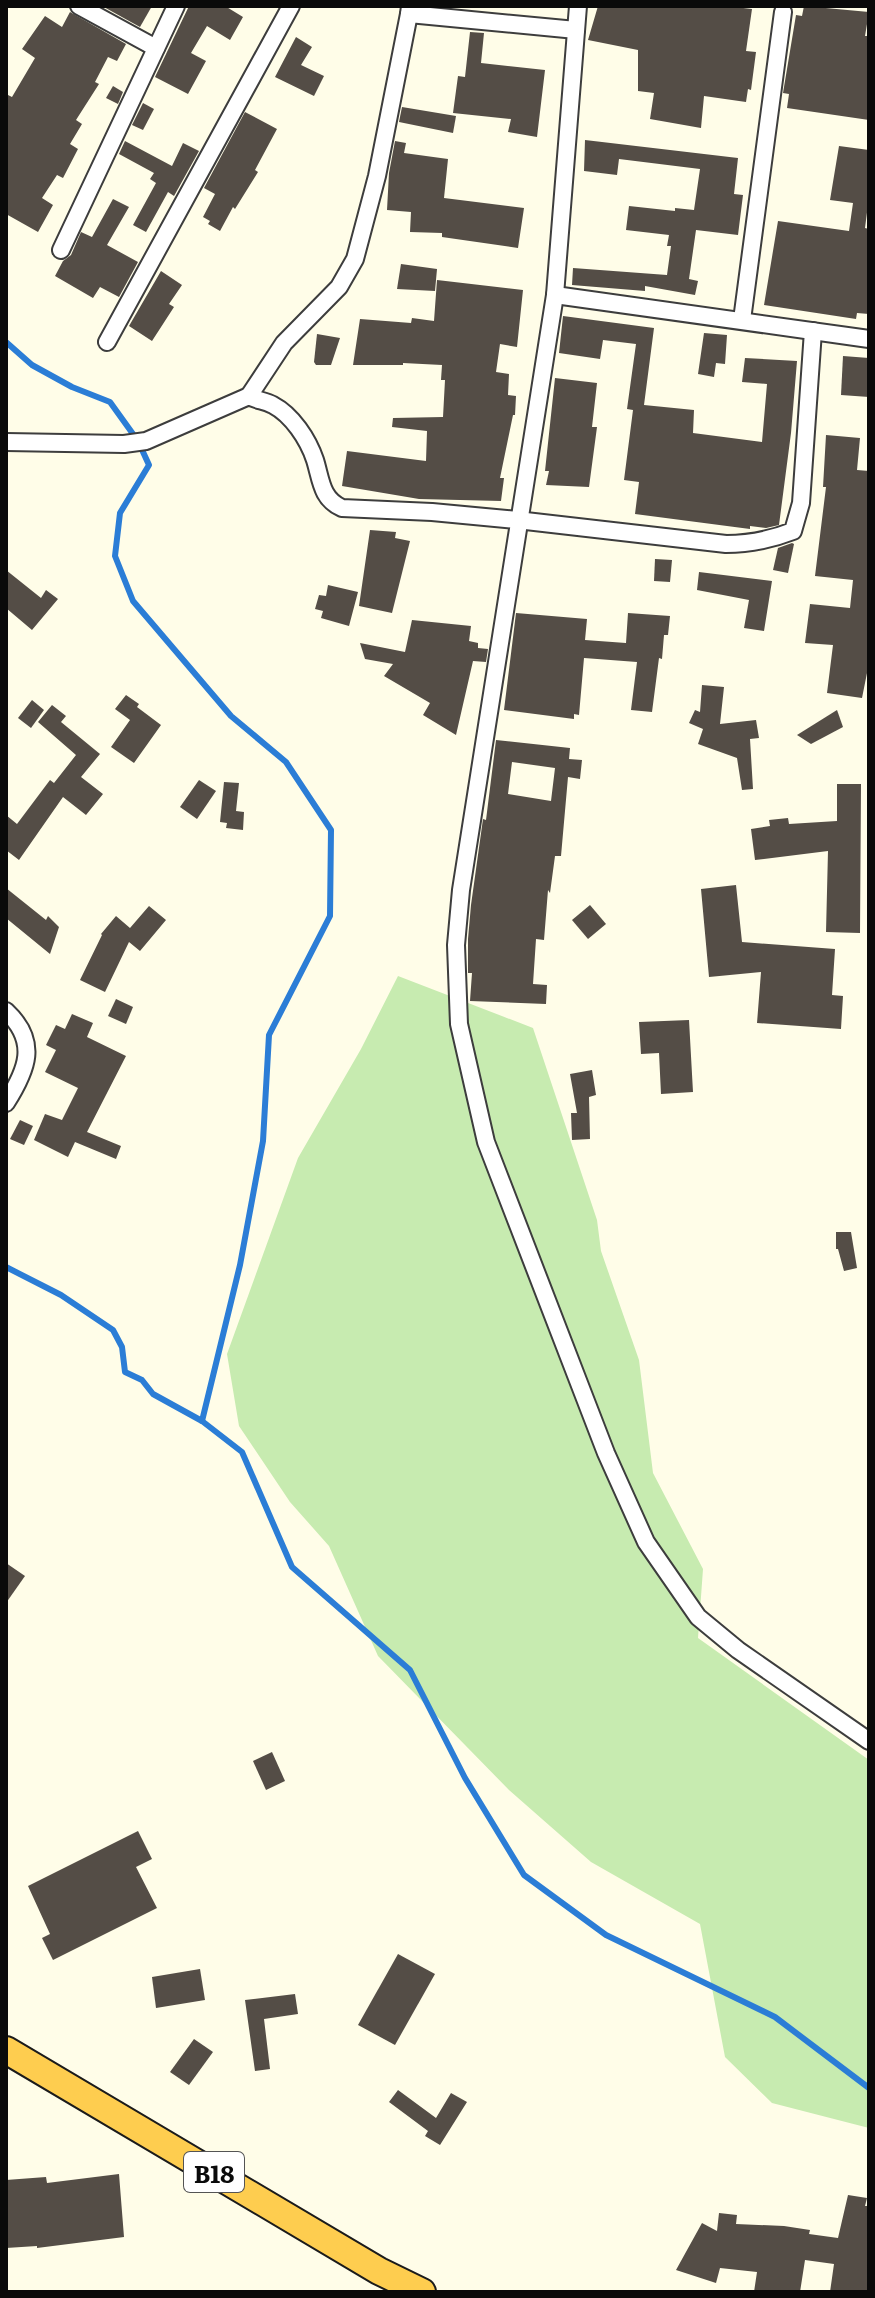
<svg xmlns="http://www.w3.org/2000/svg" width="875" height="2298" viewBox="0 0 875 2298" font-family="Literata,serif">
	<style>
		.green { fill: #c7ebb0 }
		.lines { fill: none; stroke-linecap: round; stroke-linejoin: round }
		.stream { stroke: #2b7dd6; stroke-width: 6 }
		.building { fill: #544d46; fill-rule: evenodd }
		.minor-casing { stroke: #3d3d3d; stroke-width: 20 }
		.trunk-casing { stroke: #1b1b1b; stroke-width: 30 }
		.minor { stroke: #fff; stroke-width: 16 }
		.trunk { stroke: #fecd4f; stroke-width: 26 }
		.labels { text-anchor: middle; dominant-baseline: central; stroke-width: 8; stroke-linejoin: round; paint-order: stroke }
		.shield { fill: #fff; stroke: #545454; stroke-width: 2 }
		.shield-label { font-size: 24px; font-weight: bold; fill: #0a0a0a }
	</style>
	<rect width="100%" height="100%" fill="#fffde8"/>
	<polygon class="green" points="398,976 533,1028 597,1220 601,1251 639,1360 653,1473 703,1569 698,1638 869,1760 869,2128 772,2103 725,2057 700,1924 591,1862 509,1790 378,1656 329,1546 290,1502 239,1426 227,1354 298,1158 361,1049"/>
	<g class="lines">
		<g class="stream">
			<polyline points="6,342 32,365 72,387 110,402 138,441 149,465 120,513 115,556 133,601 231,716 286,762 331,830 330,916 269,1035 263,1141 240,1265 202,1421"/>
			<polyline points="6,1267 61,1295 113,1330 122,1347 125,1372 142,1380 153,1394 202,1421 242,1452 292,1567 410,1670 465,1778 524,1875 606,1935 775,2017 869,2088"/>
		</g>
	</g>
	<g class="building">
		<polygon points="102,6 152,6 140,27"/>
		<polygon points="189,6 225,6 243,17 230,40 207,26 191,53 206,61 188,94 155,77"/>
		<polygon points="598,6 726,6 752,9 746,51 756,52 751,90 748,89 746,102 704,96 701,128 650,119 654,93 638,91 638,50 588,40"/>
		<polygon points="804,6 869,12 865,36 869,36 869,120 787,108 789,94 783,93 796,15 802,16"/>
		<polygon points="70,12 126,44 117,61 108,57 95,82 99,84 76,120 82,124 70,144 78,149 63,178 57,175 42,198 53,205 38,232 6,214 6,94 12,97 35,58 22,49 45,16 62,27"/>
		<polygon points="470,32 484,33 481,63 545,70 537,137 508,132 511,119 453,113 458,76 465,77"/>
		<polygon points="296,37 312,47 301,65 324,76 314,96 275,77"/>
		<polygon points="113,86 123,92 118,104 106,98"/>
		<polygon points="143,103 154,109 143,130 132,125"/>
		<polygon points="402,107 456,116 453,133 399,122"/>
		<polygon points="245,112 277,129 255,170 258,172 235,209 233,207 220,231 208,224 210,221 203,217 215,194 204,188"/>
		<polygon points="585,140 738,158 734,194 743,195 738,235 696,230 689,279 698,281 695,295 645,286 645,291 572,285 573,268 667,275 671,246 667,246 669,235 626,230 629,206 675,211 675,208 694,210 700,169 619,159 617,175 584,171"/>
		<polygon points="125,141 172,166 183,143 199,151 174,196 168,192 146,232 133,225 156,183 150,179 154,173 119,154"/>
		<polygon points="395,141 406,143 404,153 448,159 444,198 524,208 518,248 442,237 442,233 410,232 411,212 387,210 389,173"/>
		<polygon points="839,146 869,150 869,197 865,228 869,229 869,314 857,313 856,319 764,305 778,221 849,231 853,203 830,200"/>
		<polygon points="113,199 129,207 107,245 138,262 119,297 100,287 93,298 55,276 63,261 71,255 81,232 92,237"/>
		<polygon points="401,264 437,269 435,291 397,289"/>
		<polygon points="161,271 182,285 169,304 174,307 152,341 129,326"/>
		<polygon points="437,280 523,290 517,347 500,344 496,372 509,374 508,395 516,396 515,415 513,415 500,478 504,478 501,501 419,499 342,486 347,451 426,461 427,431 392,427 393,418 443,417 445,380 441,380 442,365 403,363 403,365 353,365 360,319 411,323 412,318 434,321"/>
		<polygon points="563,316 654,328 644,405 694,410 693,433 762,442 767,384 742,382 745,358 797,361 791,433 779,525 766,528 750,526 750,529 635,514 639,482 624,480 633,410 627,409 636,344 603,340 600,359 559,353"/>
		<polygon points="704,333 727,335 725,364 716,363 714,377 698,374"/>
		<polygon points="317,334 340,338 331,365 316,365 314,362"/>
		<polygon points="843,356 869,358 869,397 841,395"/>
		<polygon points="555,378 597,383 592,427 597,427 589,487 546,485 549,471 545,471"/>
		<polygon points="826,435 860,438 857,470 869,471 869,663 862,698 827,693 833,645 805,643 810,604 850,608 853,580 815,576 826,487 823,487"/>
		<polygon points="370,530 396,532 395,538 410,541 392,613 359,606"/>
		<polygon points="792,543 794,544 788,573 773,570 778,548"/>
		<polygon points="655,559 672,560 670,582 654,581"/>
		<polygon points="6,570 41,598 46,590 58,599 32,630 6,608"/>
		<polygon points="699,572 772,581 764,631 744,628 749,600 697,590"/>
		<polygon points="328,585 358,592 349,626 321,618 323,611 315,609 319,595 326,596"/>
		<polygon points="516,613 587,619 585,640 626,643 628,613 670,616 668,635 664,635 662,659 659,658 652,712 631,710 637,662 584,658 579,715 574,714 574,719 504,710"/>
		<polygon points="412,620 471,626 469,641 478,643 478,648 488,649 486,662 473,661 456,735 423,715 430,703 384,676 393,664 365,659 360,643 405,652"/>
		<polygon points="702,685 724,687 720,724 756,720 759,738 750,739 753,789 742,790 737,758 698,744 703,729 689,723 695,710 700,712"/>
		<polygon points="126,695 139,704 137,707 161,725 134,763 111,747 130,720 115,709"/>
		<polygon points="32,700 44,710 31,728 18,718"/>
		<polygon points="52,705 66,716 61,722 100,754 81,777 103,794 86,815 63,797 19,860 6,850 6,815 17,824 50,780 54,783 76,755 38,722"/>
		<polygon points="837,710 843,727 811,744 797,735"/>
		<path d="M496,740L570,748L569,759L582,760L580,779L568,777L561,856H555L550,893L548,890L544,940L536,939L533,984L547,985L546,1004L470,1001L472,973H468V939L471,905L483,819L486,820ZM512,762L555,768L551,801L508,794Z"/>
		<polygon points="199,780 216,791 197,819 180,807"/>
		<polygon points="224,782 239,783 236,811 244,812 243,830 226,828 227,823 220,822"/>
		<polygon points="837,784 861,784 860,933 826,932 828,851 755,860 751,829 770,826 769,820 788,818 789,824 837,821"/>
		<polygon points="736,885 742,942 835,949 832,995 843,996 841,1029 757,1023 761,972 709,977 701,889"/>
		<polygon points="6,888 46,920 48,916 59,927 50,954 6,918"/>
		<polygon points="590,905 606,924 588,939 572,920"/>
		<polygon points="149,906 166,920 140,951 129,942 105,992 80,980 102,935 101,934 116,916 130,928"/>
		<polygon points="116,999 133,1007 126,1024 108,1016"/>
		<polygon points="72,1014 93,1023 87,1037 126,1056 87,1132 121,1146 116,1159 75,1142 68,1157 34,1140 45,1114 62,1120 78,1088 45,1072 56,1050 46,1045 56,1025 65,1029"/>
		<polygon points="689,1020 693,1092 661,1094 659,1053 641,1054 639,1022"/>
		<polygon points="592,1070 596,1095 589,1097 590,1139 572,1140 571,1113 577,1113 570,1074"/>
		<polygon points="20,1120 33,1126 24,1145 10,1139"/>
		<polygon points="836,1232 851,1232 857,1268 844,1271 838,1249 836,1249"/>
		<polygon points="6,1563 25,1576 6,1603"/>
		<polygon points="272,1752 285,1781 266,1790 253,1761"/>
		<polygon points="138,1831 152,1859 136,1867 157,1908 53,1960 42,1938 50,1934 28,1886"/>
		<polygon points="398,1954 435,1974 395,2045 358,2025"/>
		<polygon points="200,1969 205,2000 156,2008 152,1977"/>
		<polygon points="295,1994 298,2014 264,2019 270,2069 255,2071 245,2000"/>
		<polygon points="194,2039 213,2052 189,2085 170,2072"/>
		<polygon points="398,2090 436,2118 451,2093 467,2102 440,2145 425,2136 428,2131 389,2102"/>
		<polygon points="119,2174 124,2237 37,2248 37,2246 6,2248 6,2180 46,2177 47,2183"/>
		<polygon points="848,2195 867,2198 865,2206 869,2206 869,2292 830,2292 834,2264 805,2260 800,2292 754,2292 757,2272 720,2268 716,2283 676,2270 702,2223 717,2231 719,2213 737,2215 736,2224 784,2226 810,2230 809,2234 838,2238"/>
	</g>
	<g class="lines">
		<g class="minor-casing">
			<g id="minor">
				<polyline points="79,6 156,48"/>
				<polyline points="410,6 409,14 576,30"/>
				<polyline points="578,6 555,295 461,890 456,945 459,1024 486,1142 606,1453 646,1542 698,1617 738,1650 869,1741"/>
				<polyline points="61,250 176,6"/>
				<polyline points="555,295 869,339"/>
				<polyline points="742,320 783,12"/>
				<polyline points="107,342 291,6"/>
				<polyline points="249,396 284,343 339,287 355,259 377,176 409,14"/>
				<path d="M6,442L124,444L146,441L249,396C257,401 264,400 273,405C292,415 308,439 315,460C321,479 321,499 342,508L432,512L517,520L726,544C751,544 770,540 793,531L801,503L813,331"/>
				<path d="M6,1011C39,1042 27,1070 6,1103"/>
			</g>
		</g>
		<g class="trunk-casing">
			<polyline id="trunk" points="6,2050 379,2271 422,2292"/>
		</g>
		<use href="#minor" class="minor"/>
		<use href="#trunk" class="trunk"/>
	</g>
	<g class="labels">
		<rect class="shield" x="184" y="2152" width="60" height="40" rx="6"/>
		<g class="shield-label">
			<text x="214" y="2172">B18</text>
		</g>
	</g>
	<rect width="875" height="2298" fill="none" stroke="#0a0a0a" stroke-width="16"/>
</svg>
